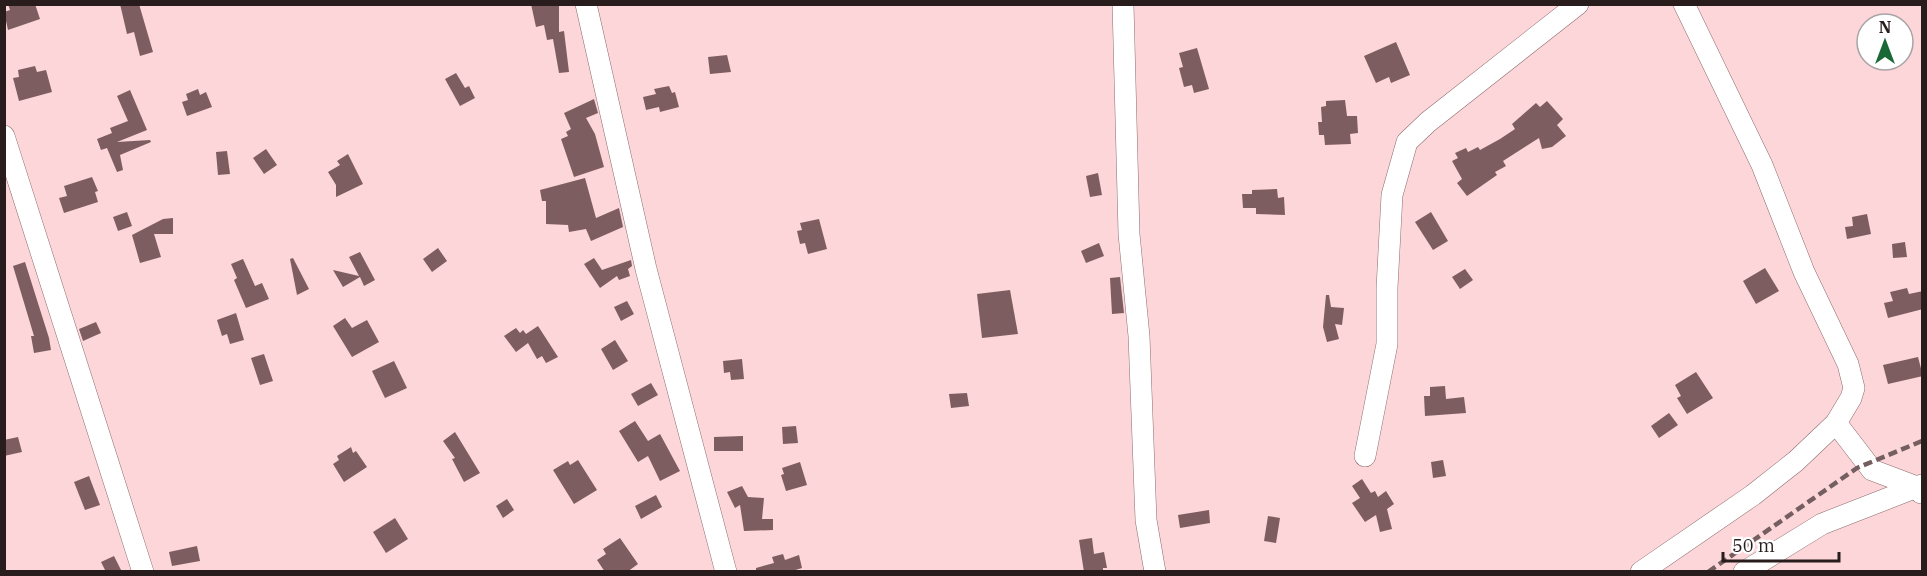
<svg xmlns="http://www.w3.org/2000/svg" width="1927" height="576" viewBox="0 0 1927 576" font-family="'IBM Plex Serif',serif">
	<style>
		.building { fill: #7e5d60 }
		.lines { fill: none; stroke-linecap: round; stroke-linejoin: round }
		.minor-casing { stroke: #8d6c6e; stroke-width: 22 }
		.minor { stroke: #fff; stroke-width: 21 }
		.rail { stroke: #745e60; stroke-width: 4.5; stroke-dasharray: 9 4.5; stroke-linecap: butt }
	</style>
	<rect width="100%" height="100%" fill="#fcd6d9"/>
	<g class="building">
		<polygon points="8,4 35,4 40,19 8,30 4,12 10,10"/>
		<polygon points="120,4 139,4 153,52 140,56 134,32 127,34"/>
		<polygon points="531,4 559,4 559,32 564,31 569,72 559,73 553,39 547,40 544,25 536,27"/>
		<polygon points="1396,42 1410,75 1391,83 1389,77 1376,83 1364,56"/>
		<polygon points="1197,48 1209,89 1194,93 1192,85 1184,87 1179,68 1183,67 1179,53"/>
		<polygon points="727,55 731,72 710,74 708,57"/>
		<polygon points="35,66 37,72 46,70 52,92 19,101 13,78 19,77 18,70"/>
		<polygon points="456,73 465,88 469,86 475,98 460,106 445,79"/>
		<polygon points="669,86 672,93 675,92 679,107 660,112 659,107 646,110 643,97 656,94 654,89"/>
		<polygon points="198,89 200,95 206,92 212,107 187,116 182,102 188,100 186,94"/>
		<polygon points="130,90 147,130 117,142 150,140 151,142 120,155 123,170 117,172 107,148 101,150 97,139 112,133 110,128 128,121 117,96"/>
		<polygon points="594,99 598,113 586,118 595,134 604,167 574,177 561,139 568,136 566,132 571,129 564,113"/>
		<polygon points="1345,100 1347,116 1357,116 1358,133 1350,134 1351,144 1325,145 1324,135 1319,135 1318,122 1322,122 1321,107 1326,106 1326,101"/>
		<polygon points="1547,101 1563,119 1557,125 1566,136 1552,147 1542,149 1539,138 1503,161 1506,166 1495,172 1497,175 1467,196 1457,183 1462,179 1452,161 1458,158 1455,153 1466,148 1468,152 1478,147 1480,150 1500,139 1515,129 1512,124 1536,103 1540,107"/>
		<polygon points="266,149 277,165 264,174 253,158"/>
		<polygon points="227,151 230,174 218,175 216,152"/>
		<polygon points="348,154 363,184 336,197 336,185 328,172 340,165 337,161"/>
		<polygon points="1098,173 1102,195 1090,197 1086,176"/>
		<polygon points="92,177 98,191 95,192 98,202 64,213 59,198 67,196 64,186"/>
		<polygon points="585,178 596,218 619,208 623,227 591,241 586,229 569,232 568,225 546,224 546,201 542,201 540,190"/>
		<polygon points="1277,189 1278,198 1284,197 1285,215 1256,214 1256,208 1243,208 1242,194 1252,194 1252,190"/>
		<polygon points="127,212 132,226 118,231 113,217"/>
		<polygon points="1431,212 1448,241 1433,250 1415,222"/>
		<polygon points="1867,214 1871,234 1847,239 1845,227 1853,226 1852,217"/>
		<polygon points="173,218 173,234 154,234 161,257 140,263 132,235 163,219"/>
		<polygon points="819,219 827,249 808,254 805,243 800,244 797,231 802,230 800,223"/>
		<polygon points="1905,242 1907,257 1893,258 1892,244"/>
		<polygon points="1099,243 1104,256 1086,263 1081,251"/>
		<polygon points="438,248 447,261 432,272 423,259"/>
		<polygon points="360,252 375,280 364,286 360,277 343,287 333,270 359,276 349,257"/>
		<polygon points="293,258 309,289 297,295 290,259"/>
		<polygon points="594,258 602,270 631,260 632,266 628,269 630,276 619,280 617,276 600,288 584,264"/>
		<polygon points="243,259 255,286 262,283 269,299 246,308 234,280 237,278 231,264"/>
		<polygon points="25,262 49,338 51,350 34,353 31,336 34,336 13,266"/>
		<polygon points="1765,268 1779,291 1756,304 1743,281"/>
		<polygon points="1465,269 1473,280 1460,289 1452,277"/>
		<polygon points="1120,277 1124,313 1112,314 1110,278"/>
		<polygon points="1907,288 1909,294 1923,291 1923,309 1888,318 1884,303 1893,301 1890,292"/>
		<polygon points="1010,290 1018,334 982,338 977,294"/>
		<polygon points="1326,295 1329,295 1331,307 1344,308 1342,325 1335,324 1339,339 1327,342 1323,327"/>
		<polygon points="627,301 634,314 621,321 614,307"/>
		<polygon points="236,313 244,340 230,344 227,334 222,336 217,320"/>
		<polygon points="345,318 352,328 367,320 379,342 352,357 333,326"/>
		<polygon points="96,322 101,333 83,341 79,329"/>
		<polygon points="538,326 558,357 546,363 542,356 537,359 528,343 516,352 504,336 516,328 520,333 523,330 526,334"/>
		<polygon points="615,340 628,361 613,370 601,349"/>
		<polygon points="264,354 273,381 260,385 251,358"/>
		<polygon points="1918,357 1923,376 1888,384 1883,365"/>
		<polygon points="742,359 744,379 731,380 730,372 724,373 723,361"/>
		<polygon points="394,361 407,388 385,398 372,371"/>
		<polygon points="1696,372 1713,398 1687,414 1677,398 1681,396 1675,385"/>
		<polygon points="651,383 658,395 638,406 631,394"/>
		<polygon points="1445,386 1446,399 1464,397 1466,413 1425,416 1424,396 1430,396 1430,387"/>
		<polygon points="967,393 969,406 951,408 949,394"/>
		<polygon points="1669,413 1678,425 1659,438 1651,426"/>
		<polygon points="635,421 648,441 660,434 680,471 660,481 648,456 638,462 619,431"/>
		<polygon points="796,426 798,443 783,444 782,427"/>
		<polygon points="455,432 480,473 464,482 452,459 455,458 443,441"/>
		<polygon points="743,436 743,451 714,451 714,437"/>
		<polygon points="18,437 22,452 4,456 4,440"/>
		<polygon points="351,447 353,453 356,451 367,467 344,482 333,464 339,460 337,456"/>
		<polygon points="578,460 597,490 574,504 553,470 568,461 570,465"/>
		<polygon points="1443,460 1446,476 1433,478 1431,462"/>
		<polygon points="800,462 807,485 786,491 781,475 784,474 782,468"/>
		<polygon points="89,476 100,505 85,510 74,482"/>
		<polygon points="1362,479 1371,493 1375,491 1378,497 1386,491 1394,504 1387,509 1392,529 1380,532 1376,515 1365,522 1352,503 1360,498 1352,486"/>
		<polygon points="742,486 748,497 764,498 762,519 773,519 773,530 744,531 740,505 735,508 727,492"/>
		<polygon points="656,495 662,507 641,519 635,506"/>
		<polygon points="507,499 514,510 503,518 496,506"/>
		<polygon points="1209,510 1210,523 1180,528 1178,515"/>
		<polygon points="1268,516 1280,518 1276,543 1264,541"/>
		<polygon points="395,518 408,539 386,553 373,532"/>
		<polygon points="620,538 638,564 627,572 605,572 597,560 606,554 603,549"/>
		<polygon points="1092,538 1094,554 1104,552 1107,568 1103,568 1103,572 1084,572 1079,540"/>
		<polygon points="197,546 200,561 172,566 169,552"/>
		<polygon points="783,554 785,560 799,555 802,568 789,572 756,572 756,568 774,563 772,557"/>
		<polygon points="114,556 122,572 106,572 101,562"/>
	</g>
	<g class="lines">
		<g class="minor-casing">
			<g id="minor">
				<polyline points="586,4 646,269 726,572"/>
				<polyline points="1123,4 1129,234 1139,336 1146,520 1155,572"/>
				<polyline points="4,136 143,572"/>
				<polyline points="1836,423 1872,470 1917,487 1921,493"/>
				<polyline points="1365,456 1387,344 1387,288 1392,195 1407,142 1428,122 1578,4"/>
				<polyline points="1641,572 1753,495 1796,461 1836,423 1851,398 1854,388 1848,364 1804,272 1762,165 1684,4"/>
				<polyline points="1744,572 1822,524 1922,485"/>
			</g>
		</g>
		<use href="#minor" class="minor"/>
		<polyline class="rail" points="1708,572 1857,468 1922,441"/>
	</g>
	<rect width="1927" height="576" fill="none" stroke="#291c1d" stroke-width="12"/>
	<g transform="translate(1885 42)"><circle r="28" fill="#ffffff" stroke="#a9a4a5" stroke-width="1.5"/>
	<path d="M0-4.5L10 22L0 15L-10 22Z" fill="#1b6837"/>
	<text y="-9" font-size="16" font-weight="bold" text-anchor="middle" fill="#291c1d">N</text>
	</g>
	<path d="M1723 552v9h116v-9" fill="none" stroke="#291c1d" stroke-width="3"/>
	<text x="1732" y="552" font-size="18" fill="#291c1d" stroke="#ffffff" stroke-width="4.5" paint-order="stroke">50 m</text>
</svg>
